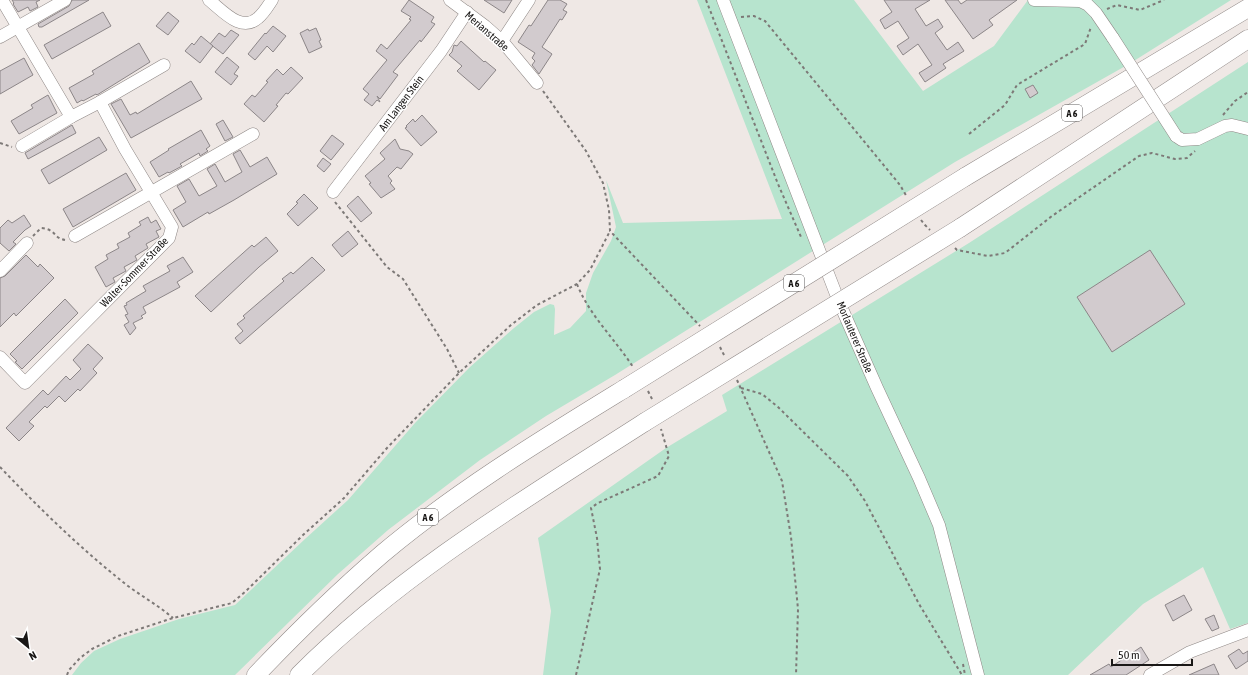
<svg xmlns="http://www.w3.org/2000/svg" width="1248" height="675" viewBox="0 0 1248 675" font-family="'Asap Condensed',sans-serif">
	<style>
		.green { fill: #b7e4ce }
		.building { fill: #d2cbce; stroke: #8c8688 }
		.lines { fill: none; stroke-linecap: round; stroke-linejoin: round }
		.minor-casing { stroke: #8f8886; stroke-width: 13 }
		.highway-casing { stroke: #8f8886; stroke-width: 19 }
		.path { stroke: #7d7977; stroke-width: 2; stroke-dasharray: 3 3; stroke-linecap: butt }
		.minor { stroke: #fff; stroke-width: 12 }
		.highway { stroke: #fff; stroke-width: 18 }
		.minor-bridge-casing { stroke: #8f8886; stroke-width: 13; stroke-linecap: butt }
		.highway-bridge-casing { stroke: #8f8886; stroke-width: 19; stroke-linecap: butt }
		.minor-bridge { stroke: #fff; stroke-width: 12 }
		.highway-bridge { stroke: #fff; stroke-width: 18 }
		.labels { text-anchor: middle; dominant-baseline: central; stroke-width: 3; stroke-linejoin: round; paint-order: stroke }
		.shield { fill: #fff; stroke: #5f5d5d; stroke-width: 1 }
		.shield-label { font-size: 10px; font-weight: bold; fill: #1a1817 }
		.street-label { font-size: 11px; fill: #1a1817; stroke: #fff }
	</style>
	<rect width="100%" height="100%" fill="#efe8e5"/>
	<g class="green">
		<polygon points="697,0 854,0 923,91 994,46 1028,0 1231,0 1129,64 955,162 615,375 546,416 480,460 388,530 338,574 235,675 72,675 81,663 94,651 120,639 179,619 235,605 305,539 348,500 415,423 470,367 514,328 534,312 550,304 554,305 555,309 554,335 570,328 586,311 586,293 593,273 611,241 616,227 606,180 623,223 782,219"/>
		<polygon points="1248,62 1248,623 1230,629 1203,567 1143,604 1068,675 543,675 551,611 538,538 666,448 727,411 722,395 969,243"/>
	</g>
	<g class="building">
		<polygon points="12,0 40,0 36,2 38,7 30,11 28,7 18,12 13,4 14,3"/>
		<polygon points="72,0 89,0 42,27 39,27 38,24 69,6"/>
		<polygon points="409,0 434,17 431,22 435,24 421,42 420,40 393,72 398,75 380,99 377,96 380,102 377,100 372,106 364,100 369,94 363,89 387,60 376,51 381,44 387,49 411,20 409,19 411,17 401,11"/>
		<polygon points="484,0 512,0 504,13"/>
		<polygon points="548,0 560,0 567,4 563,10 567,12 562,20 560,19 542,47 552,54 539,74 532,65 535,61 532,58 535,53 518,42 529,25 531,26"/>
		<polygon points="884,0 930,0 915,9 926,26 938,19 943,27 935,33 947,50 958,42 964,51 943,64 946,68 925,82 919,73 932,65 918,44 903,55 897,46 909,38 898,21 885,29 880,20 892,12"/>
		<polygon points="945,0 958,0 961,4 967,0 1017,0 989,20 993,25 973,39"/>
		<polygon points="103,12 111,26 52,59 44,45"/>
		<polygon points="168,12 179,21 168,35 156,26"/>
		<polygon points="273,26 286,36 273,52 267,46 255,60 248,54 265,33 266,34"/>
		<polygon points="316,28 321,40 319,41 322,47 309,53 300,33 308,29 309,31"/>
		<polygon points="231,30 239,35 223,54 210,44 219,33 225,37"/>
		<polygon points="201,36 213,46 200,63 185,51 192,43 194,45"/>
		<polygon points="461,41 484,62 485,61 496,70 479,90 457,71 462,66 449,55 452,52 454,45 457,46"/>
		<polygon points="139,43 150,62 97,95 96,94 83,101 82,100 77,103 69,88 94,74 92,71"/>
		<polygon points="227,57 239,67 234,74 238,76 231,85 215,72"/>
		<polygon points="24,58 33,75 0,94 0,71"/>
		<polygon points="291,67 303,78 288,94 286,93 276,105 278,106 264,122 244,104 252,95 255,97 268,82 266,81 277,69 283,75"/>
		<polygon points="191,81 202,99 131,138 111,104 121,99 130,115 136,112 137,114"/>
		<polygon points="1033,85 1038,93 1030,98 1025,89"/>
		<polygon points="48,95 57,113 19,134 11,121 33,108 31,105"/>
		<polygon points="422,115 437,132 421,146 405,128 407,127 406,126 413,119 415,122"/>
		<polygon points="223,120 233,137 225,141 216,124"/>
		<polygon points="72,125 76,133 28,159 25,153"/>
		<polygon points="201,130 210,146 206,149 208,151 200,156 199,153 180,164 182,166 169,173 168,172 159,177 150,162 169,150 168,149"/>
		<polygon points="332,135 344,144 331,160 320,151"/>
		<polygon points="99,137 107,150 49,184 41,170"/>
		<polygon points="395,139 400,149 409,151 413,154 401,169 397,167 388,176 392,181 390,183 395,189 381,198 369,184 371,183 365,176 385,159 380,153"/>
		<polygon points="240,150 250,167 267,157 277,174 234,200 209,214 208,212 183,227 173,210 186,202 177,186 189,179 199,196 217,186 207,169 215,164 225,182 242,172 233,154"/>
		<polygon points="323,158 331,164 324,172 317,166"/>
		<polygon points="126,173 136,190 73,227 63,209"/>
		<polygon points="304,194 318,208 298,226 287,214 298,203 296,202"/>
		<polygon points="358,196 372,213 361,222 347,206"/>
		<polygon points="24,215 31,226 25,230 13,242 16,244 9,251 0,243 0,228 8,220 12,223"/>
		<polygon points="148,217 151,223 156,220 161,229 156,231 159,237 146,244 148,248 135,256 137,260 124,267 126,271 113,278 115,282 106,287 95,267 108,259 106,255 119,248 117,244 130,237 128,233 141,225 139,222"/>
		<polygon points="348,231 358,244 342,257 332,245"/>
		<polygon points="266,237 278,251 259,267 211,312 195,296 252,245 254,247"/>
		<polygon points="1150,250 1185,304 1112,352 1077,297"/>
		<polygon points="26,255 38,267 40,264 54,278 16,316 14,313 0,327 0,278 5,276"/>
		<polygon points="183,257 193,272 177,282 180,287 143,307 146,313 141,316 143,318 133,323 136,328 130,335 124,325 129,322 125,315 128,314 124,306 127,305 126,303 146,291 143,286 170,271 167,266"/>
		<polygon points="312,257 325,270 240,344 235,338 243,331 237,324 245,318 243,316 284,281 282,279 291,272 293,274"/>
		<polygon points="65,299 78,313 22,369 15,362 17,361 10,354"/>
		<polygon points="88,344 103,358 93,369 97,373 80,391 78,389 65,402 59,396 47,408 45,406 29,422 34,426 19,441 6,428 43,390 48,395 66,376 70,380 81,369 73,360"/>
		<polygon points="1184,595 1192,610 1173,621 1165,605"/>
		<polygon points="1214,615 1219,628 1212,631 1205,619"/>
		<polygon points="1141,647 1149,660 1126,675 1090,675 1109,664 1111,667"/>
		<polygon points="1239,649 1243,654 1248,651 1248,661 1236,669 1228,656"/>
		<polygon points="1214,664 1219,675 1189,675"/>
	</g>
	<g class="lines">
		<g class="minor-casing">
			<g id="minor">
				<path d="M209,0C223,11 241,33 258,18C264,13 268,6 272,0"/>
				<polyline points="450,0 485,26 502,41 537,83"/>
				<polyline points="723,0 839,302 877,388 919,478 939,525 978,675"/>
				<polyline points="1034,0 1080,1 1088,5 1096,13 1113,38"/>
				<polyline points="0,37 65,0"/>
				<polyline points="502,41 529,0"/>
				<polyline points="100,102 164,65"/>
				<polyline points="1176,136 1182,140 1198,139 1225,126 1232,125 1248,129"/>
				<polyline points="22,146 71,117"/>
				<polyline points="333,192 441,51 467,12"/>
				<polyline points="75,236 253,134"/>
				<polyline points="0,271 27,243"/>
				<polyline points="0,357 25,383 169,238 172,227 125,149 100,102 71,117 2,0"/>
				<polyline points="1150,675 1190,652 1248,630"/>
			</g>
		</g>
		<g class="highway-casing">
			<g id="highway">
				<polyline points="965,177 1248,8"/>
				<polyline points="960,228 1248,39"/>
				<path d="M256,675C296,633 338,592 382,554C457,491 541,440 624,389"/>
				<path d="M299,675C400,574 525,499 645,422"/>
			</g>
		</g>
		<g class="path">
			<polyline points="706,0 778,184 801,237"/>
			<polyline points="1107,9 1117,5 1140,10 1164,0"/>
			<polyline points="741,17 754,16 765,21 900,185 907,197"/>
			<polyline points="543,91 586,151 603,183 609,210 610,231 700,326"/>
			<polyline points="1223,115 1235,101 1248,92"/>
			<polyline points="969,134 1005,105 1017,85 1085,44 1091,27"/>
			<polyline points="0,143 12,147"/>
			<polyline points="335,202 387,267 403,279 447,349 459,373"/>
			<polyline points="921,220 925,225 930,230"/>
			<path d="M33,236L41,228C56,229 53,238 65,240"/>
			<polyline points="955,248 957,250 988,256 1005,253 1052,216 1139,156 1152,153 1175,159 1187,158 1195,151"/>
			<path d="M577,284C589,315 615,339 633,367"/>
			<polyline points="720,347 725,357"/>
			<polyline points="737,380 782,481 791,537 798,609 796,675"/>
			<polyline points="741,388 762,394 778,407 848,476 865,501 919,604 962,675"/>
			<polyline points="648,391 653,401"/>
			<path d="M0,467C40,509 82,550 128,586C143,597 159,606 173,618"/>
			<polyline points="963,664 965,675"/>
			<polyline points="67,675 69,670 80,658 92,649 118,636 173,618 232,603 246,591 302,536 344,498 387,448 459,373 511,325 537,305 577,284 590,270 610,231"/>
			<polyline points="576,675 600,569 597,538 591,508 598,503 658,476 669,456 661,429"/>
		</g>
		<use href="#minor" class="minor"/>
		<use href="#highway" class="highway"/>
		<g class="minor-bridge-casing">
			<polyline id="minor-bridge" points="1113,38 1176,136"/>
		</g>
		<g class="highway-bridge-casing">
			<g id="highway-bridge">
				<polyline points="624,389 965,177"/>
				<polyline points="645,422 960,228"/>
			</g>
		</g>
		<use href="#minor-bridge" class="minor-bridge"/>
		<use href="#highway-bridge" class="highway-bridge"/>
	</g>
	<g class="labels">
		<g class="shield">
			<rect x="1062" y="105" width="20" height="16" rx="3"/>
			<rect x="784" y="275" width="20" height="16" rx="3"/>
			<rect x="418" y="509" width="20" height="16" rx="3"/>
		</g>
		<g class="shield-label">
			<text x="1072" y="113">A 6</text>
			<text x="794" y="283">A 6</text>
			<text x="428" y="517">A 6</text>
		</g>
		<g class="street-label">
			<text transform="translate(487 31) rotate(41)">Merianstraße</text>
			<text transform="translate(401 103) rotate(-53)">Am Langen Stein</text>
			<text transform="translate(134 272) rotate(-46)">Walter-Sommer-Straße</text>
			<text transform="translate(855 337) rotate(67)">Morlauterer Straße</text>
		</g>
	</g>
	<g transform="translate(28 647) rotate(151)" stroke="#ffffff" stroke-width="3" paint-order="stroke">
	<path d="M0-3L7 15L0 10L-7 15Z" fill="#1a1817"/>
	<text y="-6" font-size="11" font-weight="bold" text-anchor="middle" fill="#1a1817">N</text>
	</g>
	<path d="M1112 659v6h80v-6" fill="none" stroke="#1a1817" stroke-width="2"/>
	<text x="1118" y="659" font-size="12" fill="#1a1817" stroke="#ffffff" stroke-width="3" paint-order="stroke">50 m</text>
</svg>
